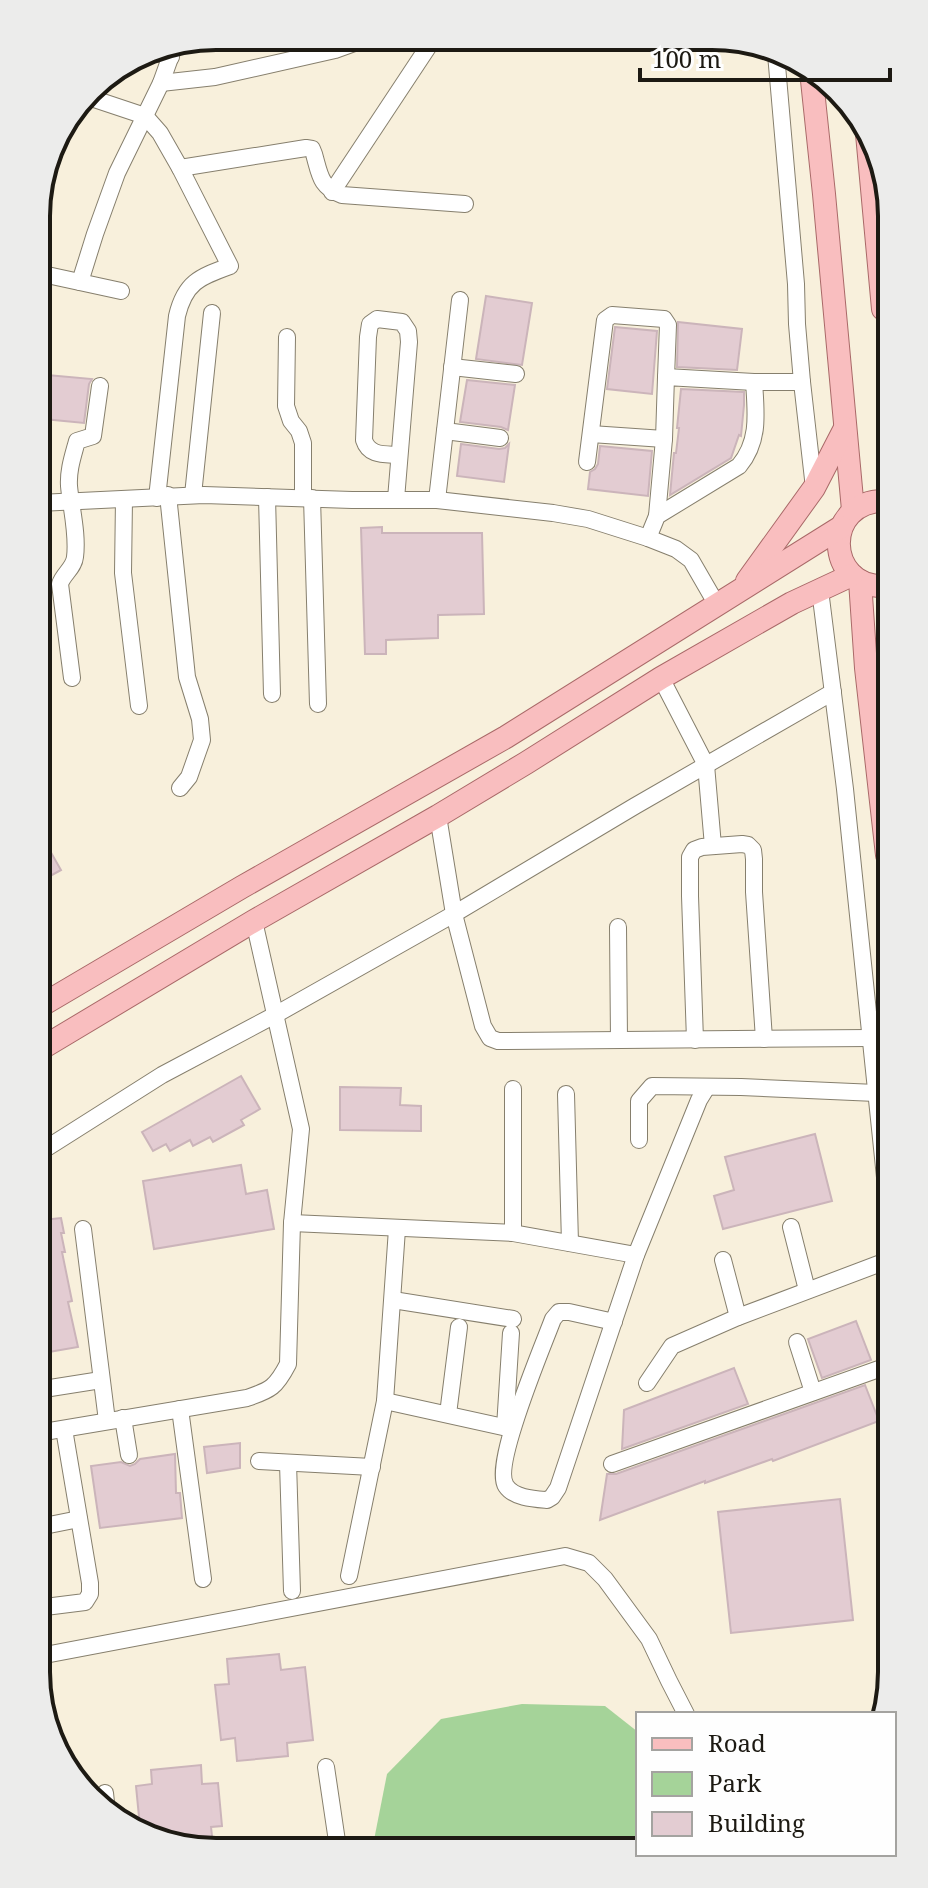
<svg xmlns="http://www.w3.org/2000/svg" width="928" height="1888" viewBox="0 0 928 1888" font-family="'Noto Serif',serif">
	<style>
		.green { fill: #a5d399 }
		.building { fill: #e3ccd2; stroke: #cbb4ba; stroke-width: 2 }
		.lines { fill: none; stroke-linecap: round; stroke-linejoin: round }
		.minor-casing { stroke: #867f6d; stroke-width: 18 }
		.major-casing { stroke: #a96968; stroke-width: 24 }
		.minor { stroke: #fff; stroke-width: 16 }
		.major { stroke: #f9bebf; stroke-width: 22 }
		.rim { fill: none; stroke: #1d1a13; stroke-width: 4 }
	</style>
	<rect width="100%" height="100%" fill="#f8f0dc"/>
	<polygon class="green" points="522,1704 605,1706 638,1732 638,1844 375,1848 374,1840 387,1774 441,1719"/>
	<g class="building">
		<polygon points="486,296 532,303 522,365 476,359"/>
		<polygon points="678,322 742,329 737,370 677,367"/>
		<polygon points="615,327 657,331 652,394 607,389"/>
		<polygon points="47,375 92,379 89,384 84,423 44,419"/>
		<polygon points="467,380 515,385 508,430 501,427 460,422"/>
		<polygon points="681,389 744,392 744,405 741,436 739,435 731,458 670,495 674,453 676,453 679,428 677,428"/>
		<polygon points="461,444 499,449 505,448 509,444 504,482 457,476"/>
		<polygon points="600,446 652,451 648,496 588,489 590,472 595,469 598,464"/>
		<polygon points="382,527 382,533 482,533 484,614 438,615 438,638 386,640 386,654 365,654 361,528"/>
		<polygon points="41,835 61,870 41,881"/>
		<polygon points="241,1076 260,1109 241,1120 244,1125 213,1142 210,1137 193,1146 190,1140 170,1151 166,1144 153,1151 142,1132"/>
		<polygon points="340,1087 401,1088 400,1105 421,1106 421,1131 340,1130"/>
		<polygon points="815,1134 832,1201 723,1229 714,1196 734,1190 725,1157"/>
		<polygon points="241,1165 246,1194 267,1190 274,1229 154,1249 143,1181"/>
		<polygon points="61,1218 64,1233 61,1233 65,1252 62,1252 72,1301 68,1302 78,1347 43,1353 43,1220"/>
		<polygon points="856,1321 871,1360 822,1378 808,1339"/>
		<polygon points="734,1368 748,1404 622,1449 624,1410"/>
		<polygon points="865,1385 879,1421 773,1461 772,1459 705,1483 705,1481 600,1520 607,1474 616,1474"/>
		<polygon points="240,1443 240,1468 207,1473 204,1447"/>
		<polygon points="175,1454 176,1493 180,1493 182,1518 100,1528 91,1466 121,1462 130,1466 135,1464 140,1459"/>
		<polygon points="840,1499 853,1620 731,1633 718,1512"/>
		<polygon points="279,1654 281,1670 305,1667 313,1740 287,1743 288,1756 237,1761 235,1738 221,1740 215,1685 229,1684 227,1659"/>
		<polygon points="201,1765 202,1784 218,1783 222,1826 211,1827 213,1845 186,1848 140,1827 136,1786 152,1784 151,1770"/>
	</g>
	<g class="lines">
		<g class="minor-casing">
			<g id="minor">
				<polyline points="147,50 171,57"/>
				<polyline points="776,54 796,284 797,324 802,382 814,488"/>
				<polyline points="161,83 215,77 335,50 371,37"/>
				<path d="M85,96L145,116L160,133L180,168L230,266C200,277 185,282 177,316L157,498"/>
				<path d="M180,168L306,148L312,149L314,154C320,175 320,187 342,195L465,204"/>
				<polyline points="332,192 432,41"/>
				<polyline points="38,273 121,291"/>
				<polyline points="80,282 95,234 117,173 161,83 175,44"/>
				<polyline points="287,337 286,406 291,421 299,431 303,443 303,498"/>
				<polyline points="452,367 516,374"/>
				<polyline points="445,431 500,438"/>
				<polyline points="591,434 664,439"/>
				<polyline points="587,462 605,320 612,315 664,319 668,325 666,377"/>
				<polyline points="168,495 187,677 200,719 202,740 189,777 180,788"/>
				<polyline points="193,495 212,313"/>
				<polyline points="267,497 272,694"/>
				<polyline points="312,498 318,704"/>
				<polyline points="124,499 123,573 139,706"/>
				<path d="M396,499L409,342L408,331L402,322L377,319L370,324L368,337L364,440C369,456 384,454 398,455"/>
				<polyline points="437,500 460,300"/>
				<polyline points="39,503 204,495 352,500 437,500 553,513 588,519 648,538 676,549 691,560 717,605"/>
				<polyline points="657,516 664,439 666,377 754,382"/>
				<path d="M648,538L657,516L739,466C760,441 756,413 754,382H802"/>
				<polyline points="820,590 845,789 889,1216"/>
				<path d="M72,678L60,584C63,574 74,568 75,557C78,534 71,508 69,486C68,470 73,456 77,441L93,436L100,386"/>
				<polyline points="661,678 706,765 713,846"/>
				<polyline points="438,816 454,914 483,1026 490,1038 498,1041 870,1038"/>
				<polyline points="618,927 619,1040"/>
				<polyline points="695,1040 690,896 690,857 694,850 702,847 742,844 748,845 753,850 754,859 754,892 764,1039"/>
				<polyline points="513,1089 513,1233"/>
				<polyline points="566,1094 570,1243"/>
				<polyline points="639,1140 639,1101 652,1086 741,1087 876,1093"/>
				<polyline points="42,1151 162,1075 275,1015 454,914 635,806 833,692"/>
				<polyline points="292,1223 513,1233 636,1255"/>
				<polyline points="791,1227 807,1290"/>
				<polyline points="83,1229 107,1421"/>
				<polyline points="723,1260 738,1317"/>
				<polyline points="393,1300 513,1319"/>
				<path d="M614,1322L569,1312H559L553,1319C543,1346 492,1465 506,1486C514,1498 534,1499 547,1500L552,1497L558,1488L636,1255L699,1100L707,1087"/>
				<polyline points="797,1342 813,1392"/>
				<polyline points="647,1383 672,1346 738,1317 889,1260"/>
				<polyline points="44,1389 101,1380"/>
				<polyline points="385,1401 512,1429"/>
				<polyline points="180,1409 203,1579"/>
				<polyline points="448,1414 459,1327"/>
				<polyline points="123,1418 129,1455"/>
				<polyline points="505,1427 511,1333"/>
				<path d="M44,1432L247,1398C271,1390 276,1387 288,1364L292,1223L301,1129L254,921"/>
				<polyline points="259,1461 372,1467"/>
				<polyline points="288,1463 292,1591"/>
				<polyline points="612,1464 890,1365"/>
				<polyline points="44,1526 79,1519"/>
				<polyline points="349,1576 385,1401 397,1229"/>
				<polyline points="45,1607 85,1602 90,1594 90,1583 64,1429"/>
				<polyline points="45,1655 565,1556 589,1563 605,1579 649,1639 669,1681 686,1714"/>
				<polyline points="326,1767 338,1848"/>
				<polyline points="105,1793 107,1812"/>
			</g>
		</g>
		<g class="major-casing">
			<g id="major">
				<polyline points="811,71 824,194 853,510"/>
				<polyline points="867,134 883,309"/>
				<path d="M885,501C822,500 825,589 885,586"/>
				<polyline points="747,581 814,488 845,428"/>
				<polyline points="860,581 866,668 887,855"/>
				<polyline points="42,1005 242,887 506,737 841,527"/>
				<polyline points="42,1048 254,921 438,816 526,763 661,678 792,603 852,575"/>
			</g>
		</g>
		<use href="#minor" class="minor"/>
		<use href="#major" class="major"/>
	</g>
	<path d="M0 0H928V1888H0ZM216 50H712A166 166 0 0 1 878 216V1672A166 166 0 0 1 712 1838H216A166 166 0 0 1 50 1672V216A166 166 0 0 1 216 50Z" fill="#ececeb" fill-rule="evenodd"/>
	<path class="rim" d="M216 50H712A166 166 0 0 1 878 216V1672A166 166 0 0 1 712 1838H216A166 166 0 0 1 50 1672V216A166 166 0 0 1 216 50Z"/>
	<rect x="636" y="1712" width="260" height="144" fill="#fefefe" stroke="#a4a3a0" stroke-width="2"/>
	<rect x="652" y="1738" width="40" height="12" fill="#f9bebf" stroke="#a4a3a0" stroke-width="2"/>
	<text x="708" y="1752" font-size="24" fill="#1d1a13">Road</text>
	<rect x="652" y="1772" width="40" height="24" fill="#a5d399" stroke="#a4a3a0" stroke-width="2"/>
	<text x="708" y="1792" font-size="24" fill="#1d1a13">Park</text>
	<rect x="652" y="1812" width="40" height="24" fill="#e3ccd2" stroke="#a4a3a0" stroke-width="2"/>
	<text x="708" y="1832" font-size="24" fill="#1d1a13">Building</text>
	<path d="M640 68v12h250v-12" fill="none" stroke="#1d1a13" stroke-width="4"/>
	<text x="652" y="68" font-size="24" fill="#1d1a13" stroke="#fefefe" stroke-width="6" paint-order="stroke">100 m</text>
</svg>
